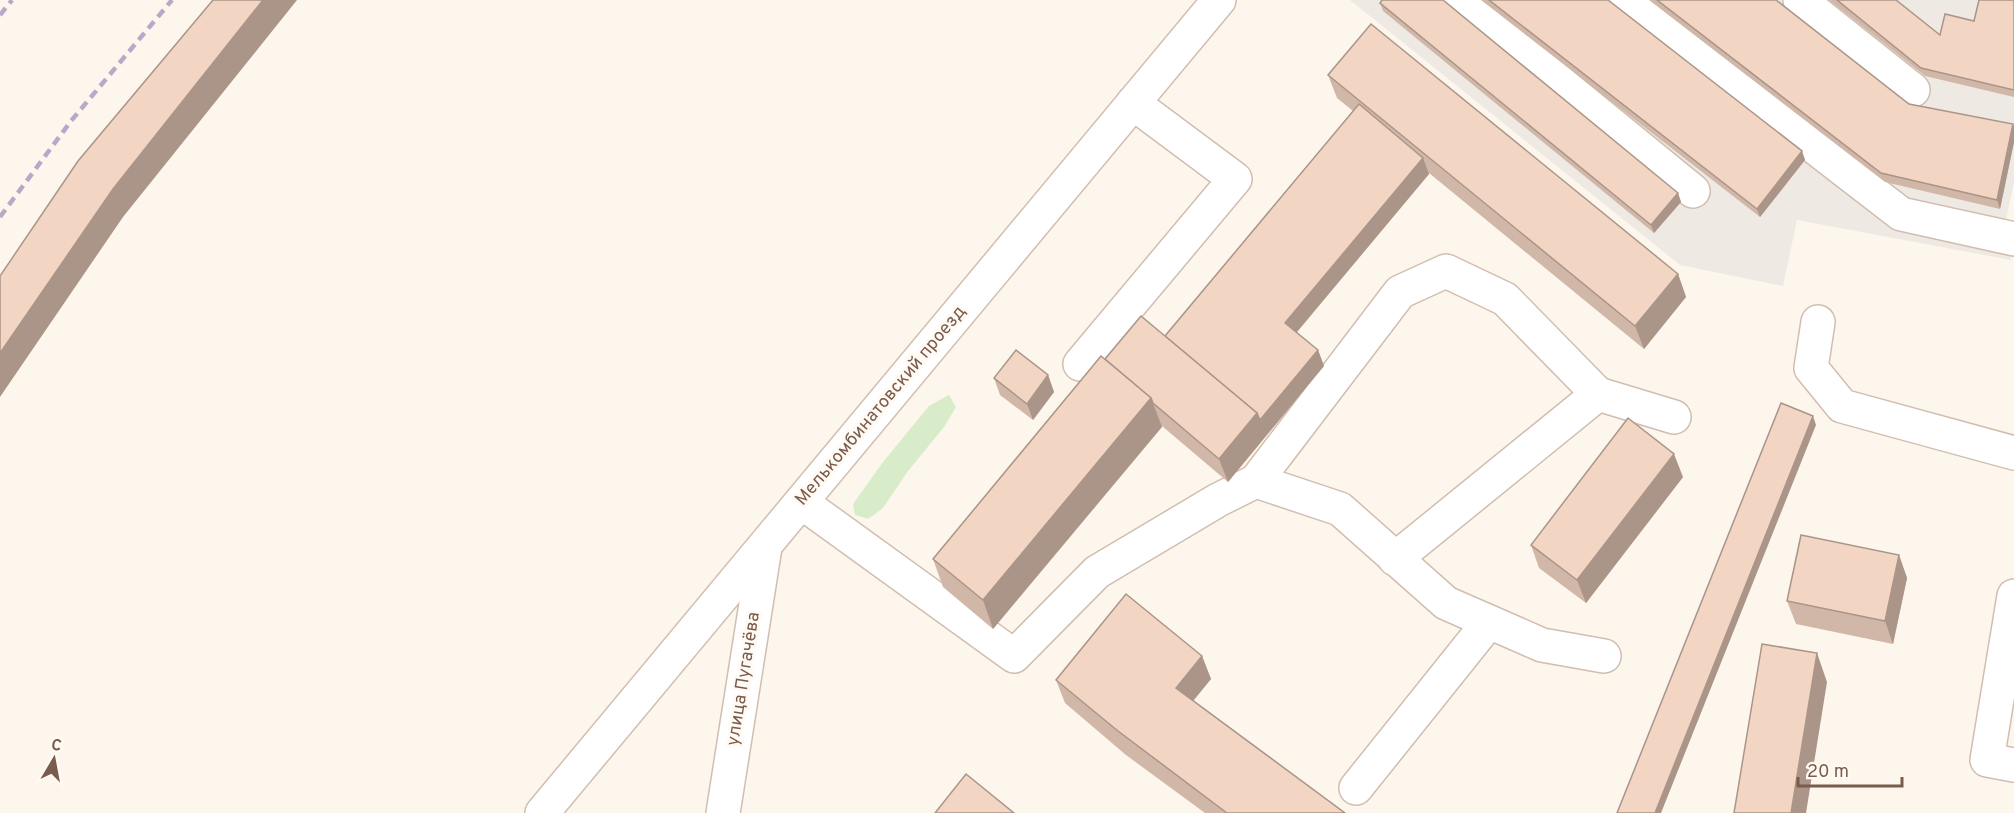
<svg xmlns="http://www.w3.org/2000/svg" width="2014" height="813" viewBox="0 0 2014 813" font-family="Overpass,sans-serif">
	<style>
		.industrial { fill: #efe9e4 }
		.green { fill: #d8ecc9 }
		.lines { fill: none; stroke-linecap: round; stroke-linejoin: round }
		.minor-casing { stroke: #d1beb0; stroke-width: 36 }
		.minor { stroke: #fff; stroke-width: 33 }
		.rail { stroke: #b9a8c9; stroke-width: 4.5; stroke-dasharray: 9 6; stroke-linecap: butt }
		.wall { fill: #d1b7a8 }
		.shaded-wall { fill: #aa9588 }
		.building { fill: #f3d5c3; stroke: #aa9588; stroke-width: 1.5 }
		.labels { text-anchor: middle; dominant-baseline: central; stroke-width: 6; stroke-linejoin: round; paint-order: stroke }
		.street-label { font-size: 18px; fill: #7a5c4d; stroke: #fffaf3 }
	</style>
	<rect width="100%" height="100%" fill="#fdf6ec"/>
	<polygon class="industrial" points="1350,0 2014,0 2014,182 2006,219 2011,260 1797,220 1783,286 1680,265"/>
	<polygon class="green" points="949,395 956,407 944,427 908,471 883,508 868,519 855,515 853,504 883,462 929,406"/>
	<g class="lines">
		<g class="minor-casing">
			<g id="minor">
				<polyline points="1459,0 1693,191"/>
				<polyline points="1624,0 1901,214 2014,239"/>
				<polyline points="1800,0 1913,90"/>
				<polyline points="1818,322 1811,368 1842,406 2014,453"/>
				<polyline points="1080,364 1235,179 1133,103"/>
				<polyline points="1256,481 1400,292 1446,271 1505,299 1598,394"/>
				<polyline points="801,502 1014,656 1097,572 1218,500 1256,481 1340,509 1446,603 1542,645 1604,656"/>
				<polyline points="1395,559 1598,394 1674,417"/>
				<polyline points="2014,596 1987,760 2014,765"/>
				<polyline points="1356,788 1489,622"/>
				<polyline points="542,813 1219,0"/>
				<polyline points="723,813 765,547"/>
			</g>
		</g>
		<use href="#minor" class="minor"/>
		<g class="rail">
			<polyline points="0,15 12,0"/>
			<polyline points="0,217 71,121 172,0"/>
		</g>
	</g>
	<g class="wall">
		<polygon points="1481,0 1608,0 1802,151 1805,160 1760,217"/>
		<polygon points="1649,0 1776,0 1909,104 2013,124 2014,127 2014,142 2000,209 1885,182"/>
		<polygon points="1829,0 1896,0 1940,35 1974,21 2014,0 2014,97 1925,76"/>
		<polygon points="1380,3 1678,193 1681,202 1654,233 1383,11"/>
		<polygon points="1328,75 1678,274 1686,297 1644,349 1429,173 1429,174 1297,332 1318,350 1324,366 1228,482 1162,426 993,629 943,587 933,559 1105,359 1165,336 1353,111 1337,98"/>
		<polygon points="1048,375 1054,392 1033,420 1000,395 994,378"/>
		<polygon points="1683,477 1586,603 1539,568 1531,545"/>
		<polygon points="1899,555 1907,578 1893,644 1796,624 1787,601"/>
		<polygon points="1202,656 1211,679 1193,700 1345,813 1205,813 1126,755 1065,703 1056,680"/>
	</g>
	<g class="shaded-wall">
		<polygon points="263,0 297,0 123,217 0,397 0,353 113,189"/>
		<polygon points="2013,124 2014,127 2014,142 2000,209 1997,200"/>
		<polygon points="1802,151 1805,160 1760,217 1757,209"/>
		<polygon points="1423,158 1429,174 1291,339 1285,323"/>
		<polygon points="1678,193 1681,202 1654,233 1651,225"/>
		<polygon points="1678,274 1686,297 1644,349 1635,326"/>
		<polygon points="1318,350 1324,366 1228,482 1219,459 1257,413"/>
		<polygon points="1048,375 1054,392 1033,420 1027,404"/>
		<polygon points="1151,398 1162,427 993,629 983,600"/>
		<polygon points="1813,416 1816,425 1661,813 1655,813"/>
		<polygon points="1674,454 1683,477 1586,603 1577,580"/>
		<polygon points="1899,555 1907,578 1893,644 1885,621"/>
		<polygon points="1817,653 1827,682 1806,813 1791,813"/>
		<polygon points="1202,656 1211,679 1185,711 1176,688"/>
	</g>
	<g class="building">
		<polygon points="213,0 263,0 113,189 0,353 0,276 78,161"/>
		<polygon points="1382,0 1443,0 1678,193 1651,225 1380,3"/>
		<polygon points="1489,0 1608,0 1802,151 1757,209"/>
		<polygon points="1657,0 1776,0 1909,104 2013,124 1997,200 1881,173"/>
		<polygon points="1837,0 1896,0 1940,35 1945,14 1974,21 1979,0 2014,0 2014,90 1921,68"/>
		<polygon points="1371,24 1678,274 1635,326 1328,75"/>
		<polygon points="1359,104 1423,158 1285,323 1318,350 1260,420 1257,413 1165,336"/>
		<polygon points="1141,316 1257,413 1219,459 1153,403 1151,398 1105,359"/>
		<polygon points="1016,350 1048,375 1027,404 994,378"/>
		<polygon points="1101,356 1151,398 983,600 933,559"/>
		<polygon points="1781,403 1813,416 1655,813 1617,813"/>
		<polygon points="1628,418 1674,454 1577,580 1531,545"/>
		<polygon points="1801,535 1899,555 1885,621 1787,601"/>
		<polygon points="1126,594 1202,656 1176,688 1345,813 1227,813 1118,731 1056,680"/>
		<polygon points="1762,644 1817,653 1791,813 1734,813"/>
		<polygon points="966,774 1014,813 935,813"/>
	</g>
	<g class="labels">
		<g class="street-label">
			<text transform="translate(881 406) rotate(-50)">Мелькомбинатовский проезд</text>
			<text transform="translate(744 679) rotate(-81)">улица Пугачёва</text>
		</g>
	</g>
	<g transform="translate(54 759) rotate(10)" stroke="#fffaf3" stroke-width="4.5" paint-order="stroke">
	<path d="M0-4.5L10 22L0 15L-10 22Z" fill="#7a5c4d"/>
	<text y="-9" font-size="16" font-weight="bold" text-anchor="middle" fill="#7a5c4d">С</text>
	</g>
	<path d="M1798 777v9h104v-9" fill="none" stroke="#7a5c4d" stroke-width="3"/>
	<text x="1807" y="777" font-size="18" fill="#7a5c4d" stroke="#fffaf3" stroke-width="4.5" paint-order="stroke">20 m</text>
</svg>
